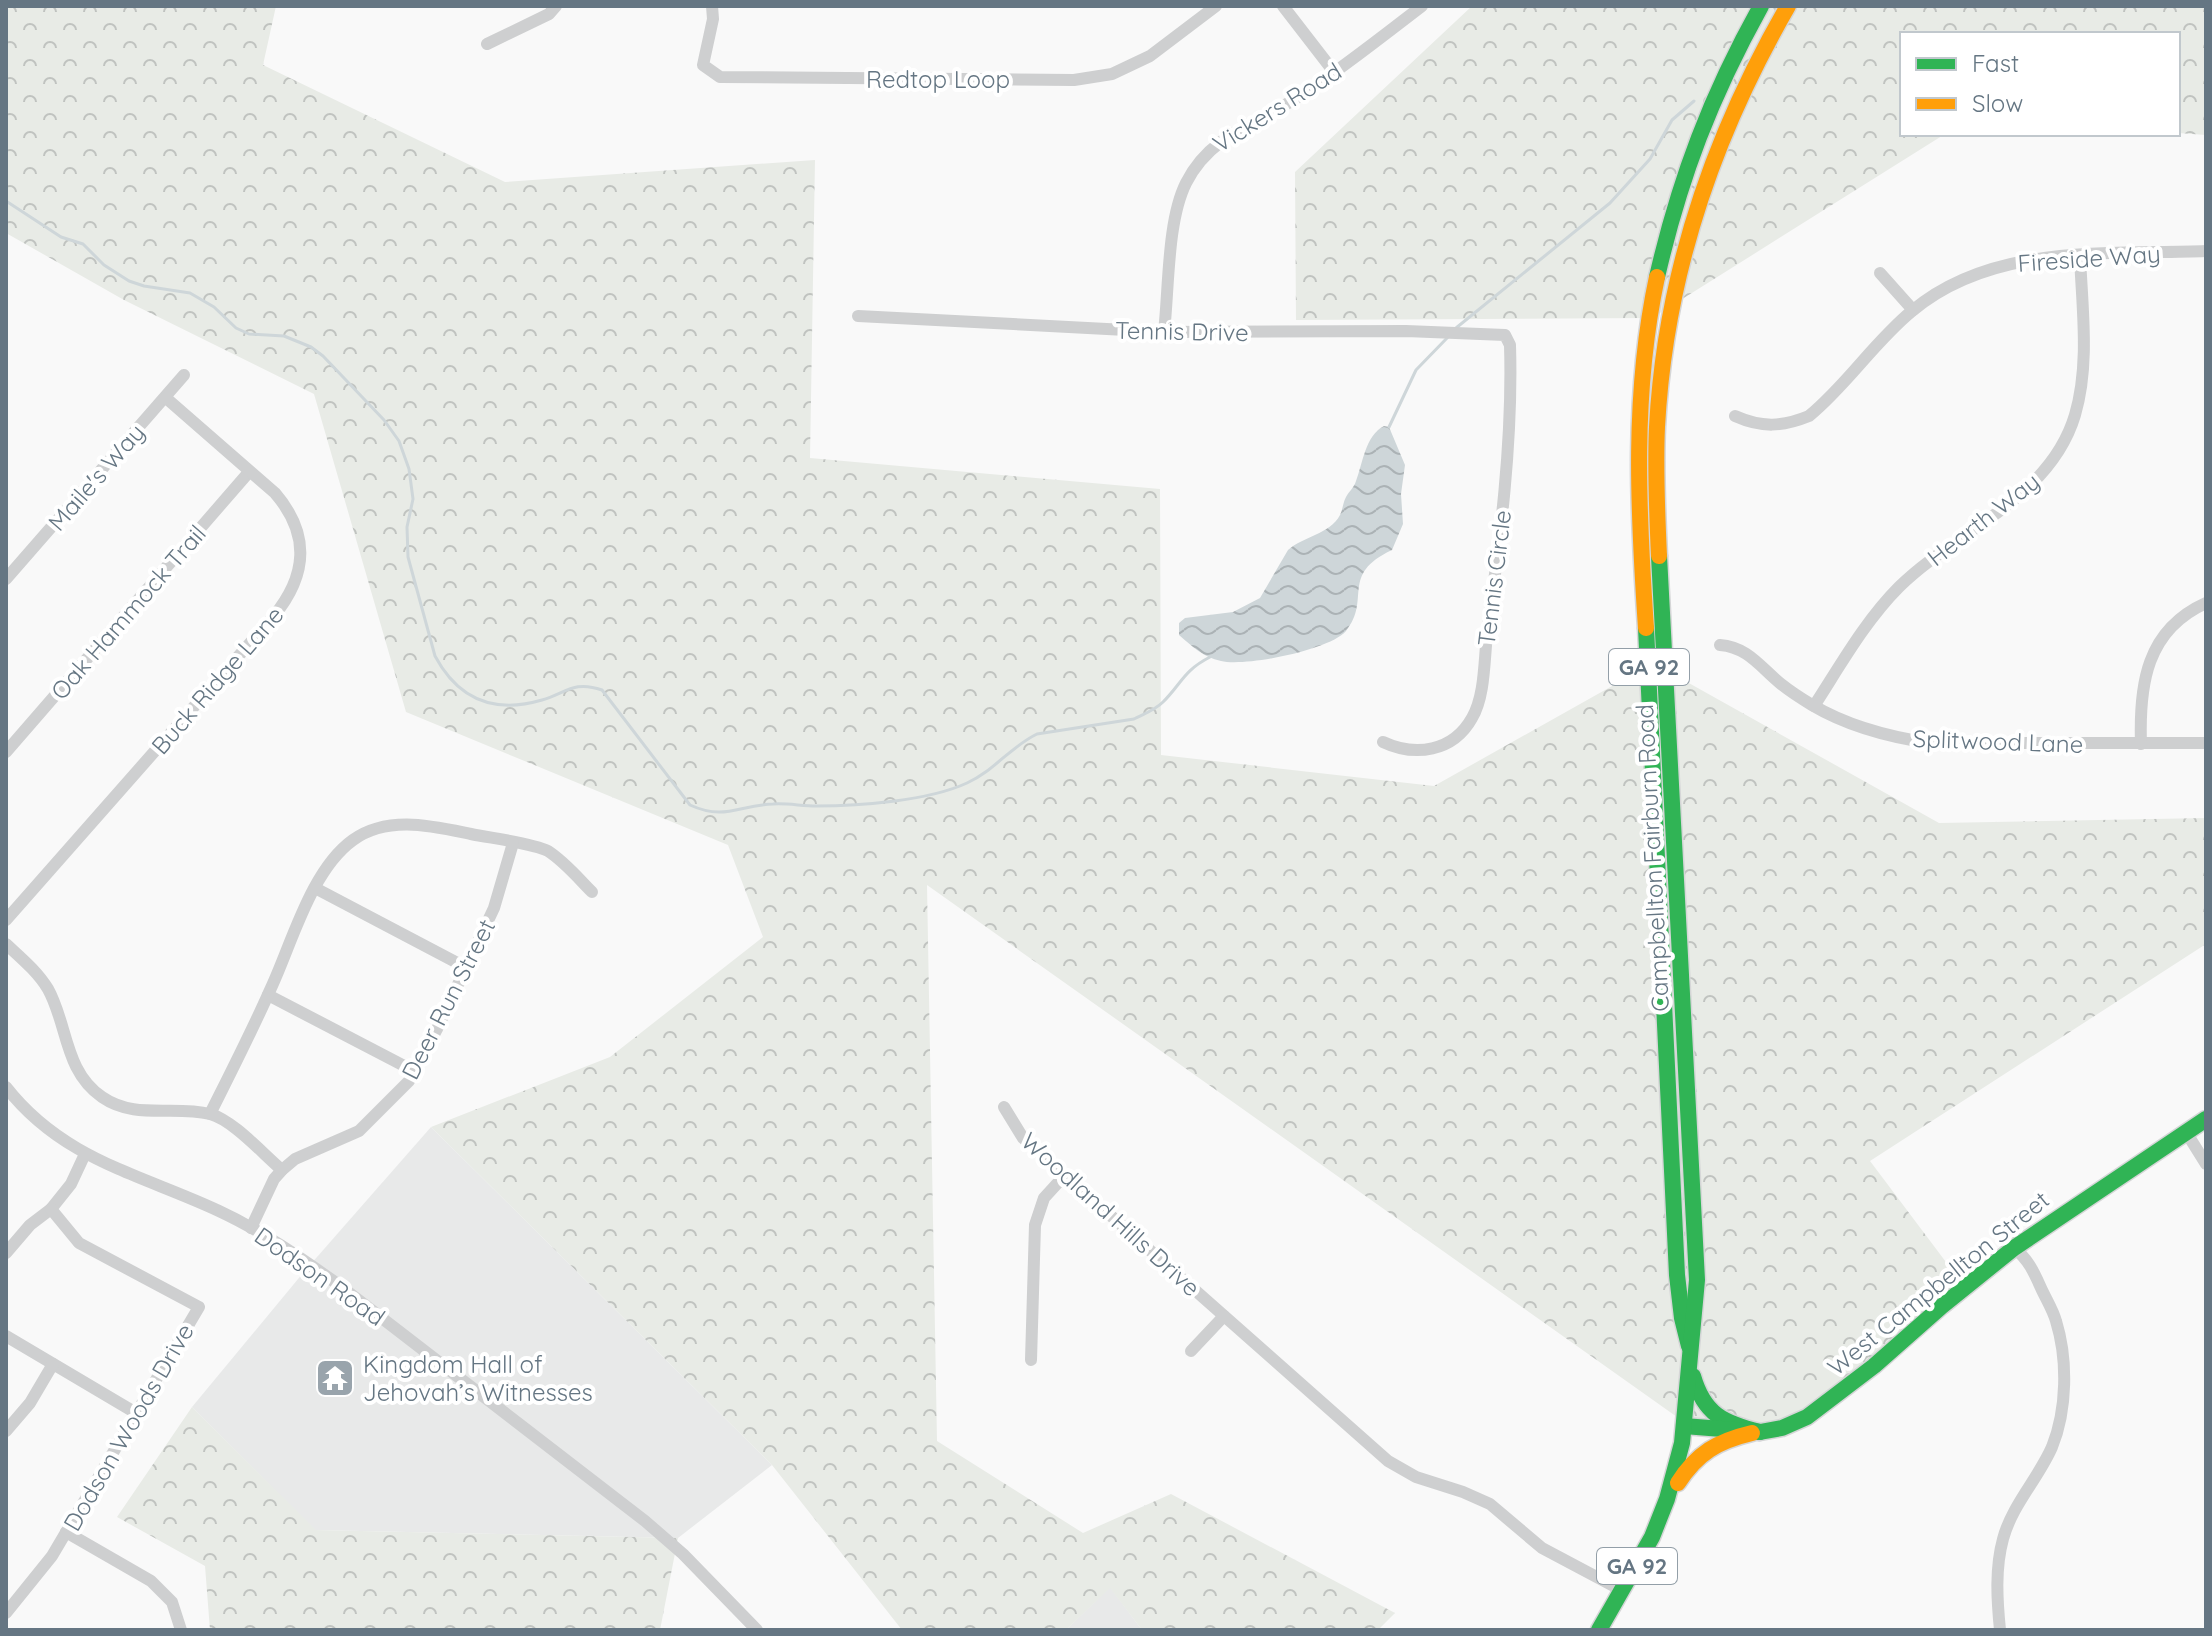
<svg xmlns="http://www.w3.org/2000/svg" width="2212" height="1636" viewBox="0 0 2212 1636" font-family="Quicksand,sans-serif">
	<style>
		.built { fill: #e8e9e9 }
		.forest { fill: url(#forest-crowns) }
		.water { fill: url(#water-waves) }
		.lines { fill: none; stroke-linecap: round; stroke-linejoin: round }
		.stream { stroke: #ced6d9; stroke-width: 3 }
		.fast-casing { stroke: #d5d6d7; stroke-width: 19 }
		.slow-casing { stroke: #d5d6d7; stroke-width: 19 }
		.street { stroke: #cecfd0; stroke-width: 12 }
		.fast { stroke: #30b455; stroke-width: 16 }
		.slow { stroke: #ff9f0a; stroke-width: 16 }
		.labels { text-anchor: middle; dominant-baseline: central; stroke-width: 8; stroke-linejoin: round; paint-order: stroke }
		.shield { fill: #fff; stroke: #939fa8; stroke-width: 2 }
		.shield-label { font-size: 22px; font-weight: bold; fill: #657683 }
		.street-label { font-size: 24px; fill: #657683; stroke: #fff }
		.poi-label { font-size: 24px; fill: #657683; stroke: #fff; text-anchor: start }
	</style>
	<defs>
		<pattern id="forest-crowns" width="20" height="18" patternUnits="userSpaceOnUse" patternTransform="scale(2)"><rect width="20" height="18" fill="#e8ebe6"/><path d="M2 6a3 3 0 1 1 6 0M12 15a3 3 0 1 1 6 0" fill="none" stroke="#c0c3c0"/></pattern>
		<pattern id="water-waves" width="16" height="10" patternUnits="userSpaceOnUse" patternTransform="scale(2)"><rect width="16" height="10" fill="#ced6d9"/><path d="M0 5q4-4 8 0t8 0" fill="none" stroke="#abb2b5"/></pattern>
	</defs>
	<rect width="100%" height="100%" fill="#f9f9f9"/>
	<g class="built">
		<polygon points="431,1127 772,1465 678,1538 315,1530 192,1407 303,1273"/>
		<polygon points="1110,1587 1142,1630 1066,1630"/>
	</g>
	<g class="forest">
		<polygon points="6,6 276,6 263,65 505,182 815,160 810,458 1160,489 1161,755 1434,786 1653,663 1939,823 2206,818 2206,944 1870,1161 1967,1290 1794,1417 1750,1428 1677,1417 927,885 937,1441 1083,1533 1171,1494 1395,1613 1378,1630 1142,1630 1110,1588 1066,1630 902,1630 772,1465 431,1127 610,1057 763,937 728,845 406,712 314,394 124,300 6,233"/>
		<polygon points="1472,6 2206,6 2206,135 2178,133 2178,34 1902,34 1902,134 1945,134 1652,318 1296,320 1295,172"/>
		<polygon points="192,1407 316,1530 678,1538 660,1630 210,1630 205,1566 117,1517"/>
	</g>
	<path class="water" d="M1384,426L1389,427L1405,465L1401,494L1403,524L1392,550C1339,575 1372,599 1346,631C1330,650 1245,667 1221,661C1203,657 1193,647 1179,635V623L1185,618L1233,612L1260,598L1288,550C1302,537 1330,534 1340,515C1343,509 1343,502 1346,497C1349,491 1354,488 1356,481C1363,463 1365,436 1384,426Z"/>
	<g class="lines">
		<g class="stream">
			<path d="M6,201L61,237L83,244L104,265L129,281L144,286L190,293L214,307L236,328L249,334L284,336L311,347L323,356L384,420L399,441L409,469L413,499L407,527L408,557L435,656C458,699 494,714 542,700C566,693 574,680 602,690L690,805C725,821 739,805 773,804C787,803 802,806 816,806C859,806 928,801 967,783C994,771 1010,747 1037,734L1134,719C1144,714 1155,710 1163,702C1182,683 1183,671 1210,657"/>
			<polyline points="1456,328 1610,203 1650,159 1672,120 1694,101"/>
			<polyline points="1389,427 1416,370 1448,337"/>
		</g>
		<g class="fast-casing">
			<g id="fast">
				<path d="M1657,277C1680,177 1711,96 1761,6"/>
				<polyline points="1646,628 1677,1275 1682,1318 1689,1346"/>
				<path d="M1693,1376C1704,1414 1723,1423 1760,1432"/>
				<polyline points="1684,1426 1760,1432 1782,1428 1807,1417 1874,1366 1942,1306 2014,1248 2206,1119"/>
				<polyline points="1599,1630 1652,1537 1667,1499 1682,1443 1697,1280 1659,556"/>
			</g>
		</g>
		<g class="slow-casing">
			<g id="slow">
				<path d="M1659,556C1657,513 1655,470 1657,427C1665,276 1713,136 1788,6"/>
				<path d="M1646,628C1638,510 1632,393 1657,277"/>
				<path d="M1678,1483C1697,1453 1718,1441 1752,1433"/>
			</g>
		</g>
		<g class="street">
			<polyline points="712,6 713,19 703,65 720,77 1074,80 1112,74 1150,56 1216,6"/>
			<polyline points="1283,6 1334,72"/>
			<polyline points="487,44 549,14 556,6"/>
			<polyline points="1880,273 1913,310"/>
			<path d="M858,316L1164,332L1406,331L1505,335L1510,345C1513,442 1500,539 1487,635C1484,661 1485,696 1472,718C1453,752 1415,757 1383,742"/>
			<path d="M1164,332C1169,289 1167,221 1186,183C1211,133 1261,122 1305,93C1345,66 1383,36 1422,6"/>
			<path d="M1735,416C1762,428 1782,427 1809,416C1847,385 1874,342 1912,311C1993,243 2107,255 2206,251"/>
			<polyline points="6,579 184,375"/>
			<path d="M1720,645C1748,647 1761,668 1781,684C1791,692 1802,699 1812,705C1849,727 1889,737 1930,743H2206"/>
			<path d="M1814,706C1840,666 1865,621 1899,587C1957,530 2050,499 2075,415C2090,364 2082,308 2080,256"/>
			<path d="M2141,744C2139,685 2146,630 2206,603"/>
			<polyline points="6,752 249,472"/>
			<polyline points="315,888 467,968"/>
			<path d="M6,920L273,617C307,576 311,535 275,493L166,398"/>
			<path d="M6,944C21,958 37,971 48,989C68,1025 64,1071 102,1097C135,1120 173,1105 210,1114C233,1120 263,1154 282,1170"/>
			<polyline points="268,995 414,1071"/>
			<path d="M6,1087C63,1160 140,1174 219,1211C262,1231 301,1258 339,1285L645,1521L683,1554L757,1630"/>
			<polyline points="1004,1107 1023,1138 1388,1461 1416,1477 1463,1492 1490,1504 1542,1548 1623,1591"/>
			<path d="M210,1114C231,1072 252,1031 271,988C292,943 311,870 353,840C388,815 432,826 471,834C490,838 533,843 548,851C565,862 578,878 592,892"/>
			<polyline points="2186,1132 2206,1164"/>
			<polyline points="251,1228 274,1179 282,1170 295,1159 359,1131 409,1081 437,1029 494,908 513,843"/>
			<polyline points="6,1253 30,1225 51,1209 71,1184 85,1154"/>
			<polyline points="6,1336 136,1413"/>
			<polyline points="1191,1351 1224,1316"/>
			<polyline points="1031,1360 1035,1225 1044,1198 1065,1175"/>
			<polyline points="6,1431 30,1403 53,1364"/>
			<polyline points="66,1532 151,1581 172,1602 181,1630"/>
			<polyline points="6,1613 52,1556 199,1307 79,1243 51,1209"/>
			<path d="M2000,1630C1997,1600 1995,1568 2003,1539C2012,1505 2038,1479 2052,1447C2067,1410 2068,1360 2056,1321C2053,1310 2046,1299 2041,1288C2034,1272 2028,1259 2014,1248"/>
		</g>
		<use href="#fast" class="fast"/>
		<use href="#slow" class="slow"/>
	</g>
	<defs>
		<g id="temple-square" transform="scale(2)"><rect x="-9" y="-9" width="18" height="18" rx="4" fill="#99a4ac" stroke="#fff"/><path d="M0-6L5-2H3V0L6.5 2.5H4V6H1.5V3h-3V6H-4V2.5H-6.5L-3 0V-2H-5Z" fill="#fff"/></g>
	</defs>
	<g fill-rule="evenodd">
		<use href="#temple-square" x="335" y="1378"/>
	</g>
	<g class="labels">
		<g class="shield">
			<rect x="1609" y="649" width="80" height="36" rx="6"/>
			<rect x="1597" y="1548" width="80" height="36" rx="6"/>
		</g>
		<g class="shield-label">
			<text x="1649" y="667">GA 92</text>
			<text x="1637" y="1566">GA 92</text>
		</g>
		<g class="street-label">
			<text x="938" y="79">Redtop Loop</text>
			<text transform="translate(1277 107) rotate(-32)">Vickers Road</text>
			<text transform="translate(2089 258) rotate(-4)">Fireside Way</text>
			<text transform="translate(1182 331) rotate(1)">Tennis Drive</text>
			<text transform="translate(96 477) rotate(-49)">Maile's Way</text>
			<text transform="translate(1983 519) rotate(-38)">Hearth Way</text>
			<text transform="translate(1494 578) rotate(-83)">Tennis Circle</text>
			<text transform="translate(128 612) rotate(-49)">Oak Hammock Trail</text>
			<text transform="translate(217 680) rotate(-49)">Buck Ridge Lane</text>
			<text transform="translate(1998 741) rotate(2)">Splitwood Lane</text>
			<text transform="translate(1652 858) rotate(-93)">Campbellton Fairburn Road</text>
			<text transform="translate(448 999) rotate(-63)">Deer Run Street</text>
			<text transform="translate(1111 1214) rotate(42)">Woodland Hills Drive</text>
			<text transform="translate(320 1276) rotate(35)">Dodson Road</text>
			<text transform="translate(1938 1283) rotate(-39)">West Campbellton Street</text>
			<text transform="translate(128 1427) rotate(-60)">Dodson Woods Drive</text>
		</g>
		<g class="poi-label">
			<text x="363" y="1364">Kingdom Hall of<tspan x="363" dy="28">Jehovah’s Witnesses</tspan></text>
		</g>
	</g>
	<rect width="2212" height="1636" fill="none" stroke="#657683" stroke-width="16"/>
	<rect x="1900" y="32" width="280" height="104" fill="#ffffff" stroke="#c1c8cd" stroke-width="2"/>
	<rect x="1916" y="58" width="40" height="12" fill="#30b455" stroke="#c1c8cd" stroke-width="2"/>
	<text x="1972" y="72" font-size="24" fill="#657683">Fast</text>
	<rect x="1916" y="98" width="40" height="12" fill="#ff9f0a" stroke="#c1c8cd" stroke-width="2"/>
	<text x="1972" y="112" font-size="24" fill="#657683">Slow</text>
</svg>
